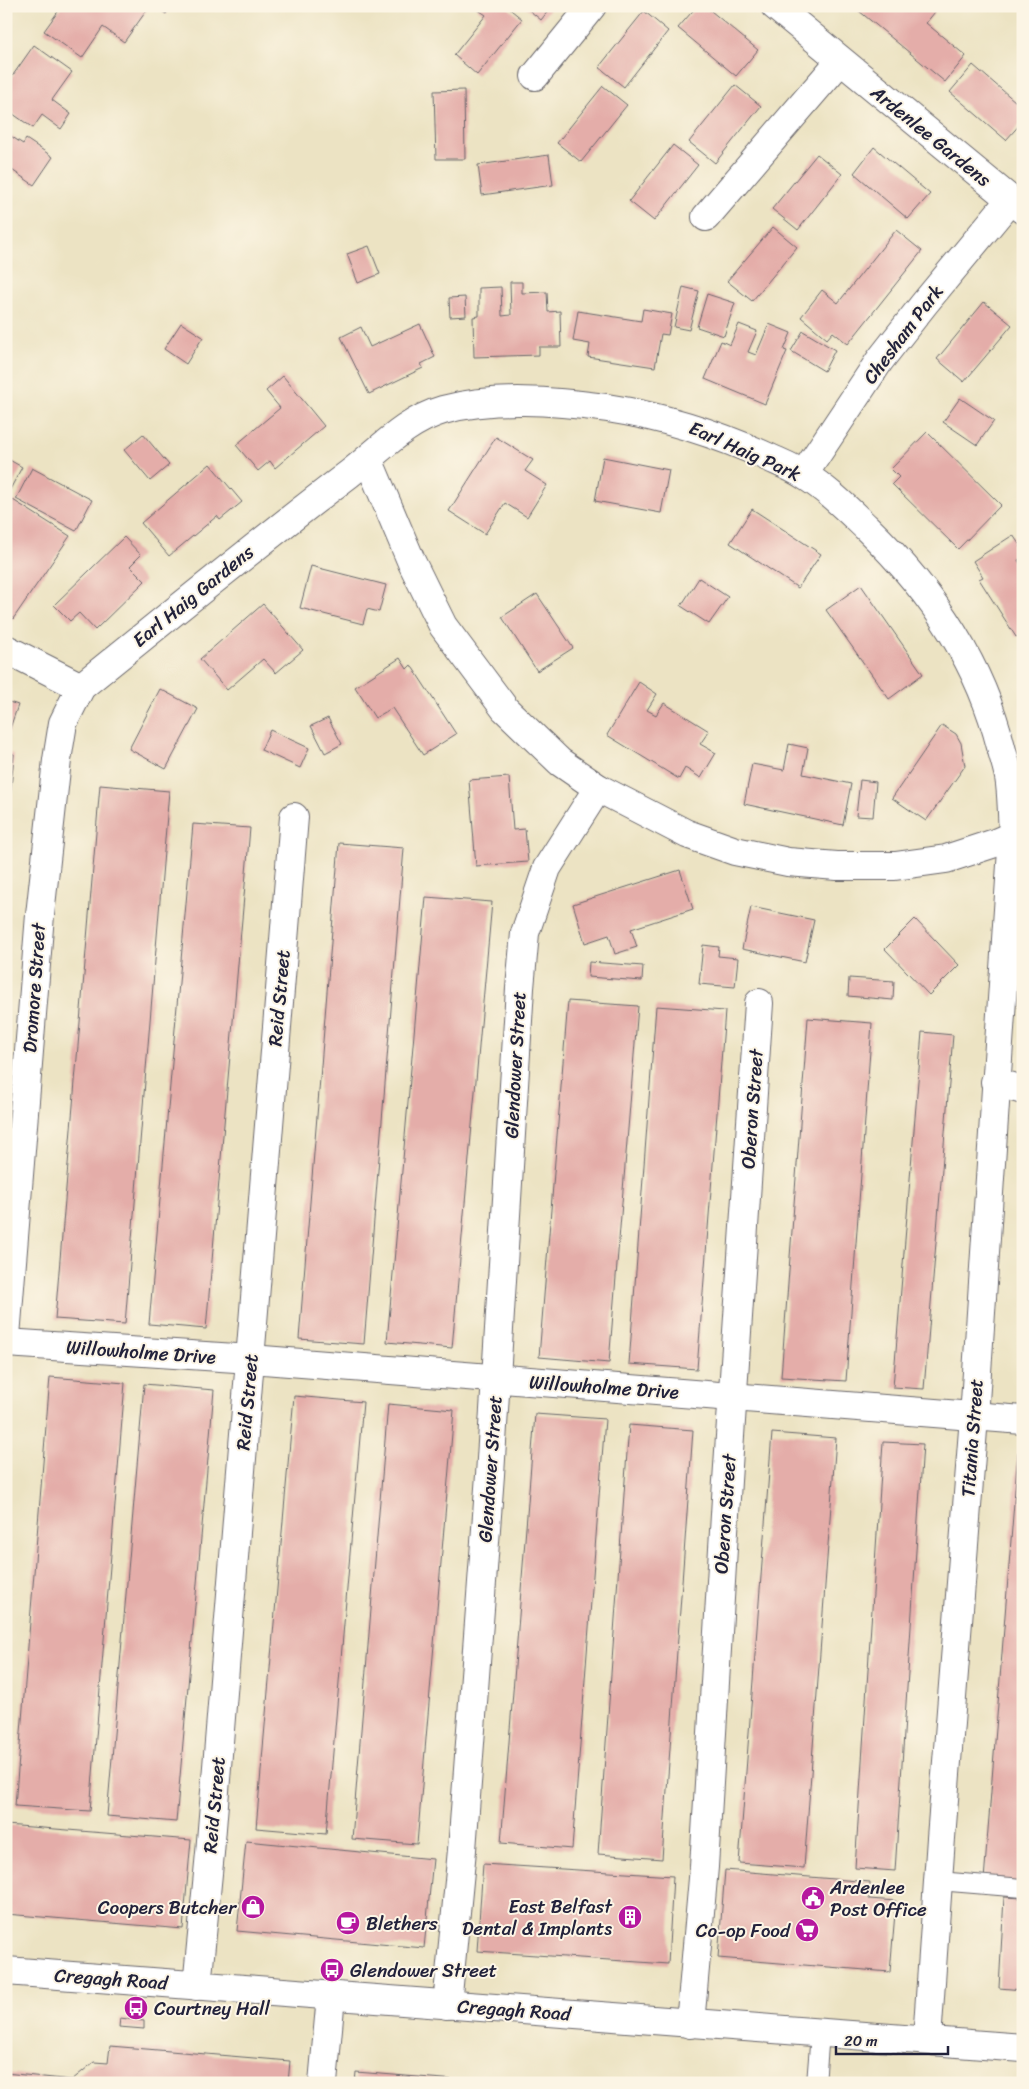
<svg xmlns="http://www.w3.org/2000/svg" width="1029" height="2089" viewBox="0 0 1029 2089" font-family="Sriracha,sans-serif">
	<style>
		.building { fill: #e4ada9 }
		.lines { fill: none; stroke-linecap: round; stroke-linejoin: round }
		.service-casing { stroke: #69666b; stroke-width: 20 }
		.minor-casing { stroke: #69666b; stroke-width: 30 }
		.tertiary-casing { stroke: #69666b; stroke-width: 30 }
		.service { stroke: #fff; stroke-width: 18 }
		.minor { stroke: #fff; stroke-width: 28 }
		.tertiary { stroke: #fff; stroke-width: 28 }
		.labels { text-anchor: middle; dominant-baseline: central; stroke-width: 4; stroke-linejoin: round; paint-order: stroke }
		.street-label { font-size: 19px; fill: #22223b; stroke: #fcf5e5 }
		.poi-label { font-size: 19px; fill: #22223b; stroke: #fcf5e5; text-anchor: start }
	</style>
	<rect width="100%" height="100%" fill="#fcf5e5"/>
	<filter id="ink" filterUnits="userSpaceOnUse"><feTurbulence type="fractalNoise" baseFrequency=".02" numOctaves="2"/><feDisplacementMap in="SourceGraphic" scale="10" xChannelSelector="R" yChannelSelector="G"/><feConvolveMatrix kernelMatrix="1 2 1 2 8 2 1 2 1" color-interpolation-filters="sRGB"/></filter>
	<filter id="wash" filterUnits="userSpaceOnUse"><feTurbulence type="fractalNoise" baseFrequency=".0096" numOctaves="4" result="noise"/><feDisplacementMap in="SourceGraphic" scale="20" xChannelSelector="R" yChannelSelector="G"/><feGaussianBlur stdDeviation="1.12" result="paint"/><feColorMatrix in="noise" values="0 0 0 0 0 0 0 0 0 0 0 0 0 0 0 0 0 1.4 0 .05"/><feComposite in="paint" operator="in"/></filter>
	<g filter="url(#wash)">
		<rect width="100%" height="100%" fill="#ece3c3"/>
		<g id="blocks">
			<g class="building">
				<polygon points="62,6 142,6 147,10 124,42 103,27 82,58 44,31"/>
				<polygon points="155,6 171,6 166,14"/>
				<polygon points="479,6 506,6 522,19 477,75 454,55 486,15 477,9"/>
				<polygon points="524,6 552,6 541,20"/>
				<polygon points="697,6 705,6 758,50 736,76 678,28"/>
				<polygon points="853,6 928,6 935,12 926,23 966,56 945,82"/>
				<polygon points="644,11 668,31 624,87 599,67"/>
				<polygon points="34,45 72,72 52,100 71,114 61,129 42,115 33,128 6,109 6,85"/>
				<polygon points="973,65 1023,108 1023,121 1006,140 950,92"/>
				<polygon points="735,85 761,106 715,163 689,142"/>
				<polygon points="603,86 627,105 581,162 557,143"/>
				<polygon points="464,90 465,159 436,159 434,91"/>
				<polygon points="6,133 23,144 26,139 53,157 34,185 6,166"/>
				<polygon points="673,145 698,165 654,221 629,201"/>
				<polygon points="874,147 930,194 908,219 854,173"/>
				<polygon points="817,154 842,174 798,230 772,209"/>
				<polygon points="549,155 553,185 482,195 478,165"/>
				<polygon points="773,227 797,247 752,301 727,281"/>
				<polygon points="896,230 922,251 848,344 833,332 827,339 801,317 822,290 838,303"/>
				<polygon points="369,246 380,274 358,283 347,254"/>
				<polygon points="510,282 522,282 522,293 547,292 548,312 560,311 561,347 539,347 539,355 474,357 473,317 479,316 479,288 501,287 502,316 511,315"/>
				<polygon points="683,287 699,291 689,330 674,327"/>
				<polygon points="707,294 735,303 724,336 697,327"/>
				<polygon points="465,297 466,316 450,317 449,298"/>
				<polygon points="984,302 1012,325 964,382 937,359"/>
				<polygon points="643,309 672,314 668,335 661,334 655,367 588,357 590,344 573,341 578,311 641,321"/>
				<polygon points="181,323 203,337 186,364 164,349"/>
				<polygon points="420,324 435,357 421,364 423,368 369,394 341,337 361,327 370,347"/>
				<polygon points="739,324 757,331 748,352 756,355 769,324 791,333 784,350 787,351 765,404 705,379 721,341 730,345"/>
				<polygon points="803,331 835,350 824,371 791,351"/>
				<polygon points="283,376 324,426 275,468 270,461 258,471 236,445 280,408 266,391"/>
				<polygon points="960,398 994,421 977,445 943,422"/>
				<polygon points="927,432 1001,505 958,549 892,484 899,477 891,469"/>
				<polygon points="143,434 169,465 150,481 124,450"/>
				<polygon points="496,437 533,460 525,471 547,485 527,517 505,503 485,534 449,511"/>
				<polygon points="603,457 669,470 661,513 595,501"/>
				<polygon points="6,458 22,467 6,497"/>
				<polygon points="210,464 242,502 220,520 217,516 169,556 141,523"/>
				<polygon points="32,468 92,500 76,531 16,499"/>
				<polygon points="13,500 70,536 13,619 6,616 6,512"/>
				<polygon points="752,509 821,554 798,588 730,543"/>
				<polygon points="1013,535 1023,550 1023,557 1018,560 1023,569 1023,633 1016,637 979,579 983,577 973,561"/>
				<polygon points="124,537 141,555 130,566 145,581 95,630 79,613 70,621 54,605"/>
				<polygon points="311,566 386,585 379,612 367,609 363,624 300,608"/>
				<polygon points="699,578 728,597 709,624 681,606"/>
				<polygon points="861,585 923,674 889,699 826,610"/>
				<polygon points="537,594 573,648 537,671 502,617"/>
				<polygon points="263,604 303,650 276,673 263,659 227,690 200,659"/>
				<polygon points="400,658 407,669 411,665 456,734 423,755 392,708 375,718 355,687"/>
				<polygon points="639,682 657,694 647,710 656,715 664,703 709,731 700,744 716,753 701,778 685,768 679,779 607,735"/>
				<polygon points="160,689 198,709 166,769 129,749"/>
				<polygon points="6,701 18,705 7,737 6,737"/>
				<polygon points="328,718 342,744 325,753 311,726"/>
				<polygon points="942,725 956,734 961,743 965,766 926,821 892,798"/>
				<polygon points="270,730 309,748 300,768 261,750"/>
				<polygon points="789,744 808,748 803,774 851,784 843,825 744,804 752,764 784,770"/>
				<polygon points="6,753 14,754 8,822 6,822"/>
				<polygon points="509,777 513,830 525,829 528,862 476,866 469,780"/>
				<polygon points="860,780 876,782 873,817 856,816"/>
				<polygon points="100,785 169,791 125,1324 55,1319"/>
				<polygon points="193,824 250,828 206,1329 149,1324"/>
				<polygon points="339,843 404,848 364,1344 299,1339"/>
				<polygon points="680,870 693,909 631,929 637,947 615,954 609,935 585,943 573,904"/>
				<polygon points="426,897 492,902 452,1348 387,1342"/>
				<polygon points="751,907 814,920 805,962 742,949"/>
				<polygon points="915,919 959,965 929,995 885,949"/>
				<polygon points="703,945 719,947 718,956 738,958 735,987 699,984"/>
				<polygon points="589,962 643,966 642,981 588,977"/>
				<polygon points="849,978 894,981 893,1000 848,996"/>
				<polygon points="568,1001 638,1006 609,1363 539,1357"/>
				<polygon points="656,1006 725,1011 697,1369 629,1364"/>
				<polygon points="808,1018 872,1023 846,1381 781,1377"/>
				<polygon points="922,1032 953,1035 924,1389 893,1387"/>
				<polygon points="50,1377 125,1383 90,1811 15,1806"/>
				<polygon points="144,1384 214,1390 176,1822 107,1816"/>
				<polygon points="294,1396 363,1402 326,1834 256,1828"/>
				<polygon points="388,1404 454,1410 417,1844 352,1839"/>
				<polygon points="535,1414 605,1419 572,1849 501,1843"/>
				<polygon points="629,1425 693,1430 662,1859 598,1854"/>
				<polygon points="772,1433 836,1438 804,1868 739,1863"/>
				<polygon points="883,1442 923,1444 895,1871 855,1868"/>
				<polygon points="1018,1452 1023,1453 1023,1883 984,1880"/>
				<polygon points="6,1825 191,1840 183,1929 6,1914"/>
				<polygon points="246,1841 433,1859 424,1948 237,1931"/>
				<polygon points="483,1864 673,1876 668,1964 477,1951"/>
				<polygon points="725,1870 870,1882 869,1899 896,1901 890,1972 718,1958"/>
				<polygon points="1004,1897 1023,1898 1023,1990 999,1988"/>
				<polygon points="120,2018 144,2021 144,2029 119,2027"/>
				<polygon points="110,2046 290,2061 288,2083 6,2083 6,2073 72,2080 94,2062 108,2063"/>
				<polygon points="356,2072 456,2080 456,2083 355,2083"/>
				<polygon points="466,2078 494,2081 494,2083 466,2083"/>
			</g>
		</g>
	</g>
	<g filter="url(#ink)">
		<use href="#blocks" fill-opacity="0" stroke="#69666b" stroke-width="1"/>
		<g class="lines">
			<g class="service-casing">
				<g id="service">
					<polyline points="938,1881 1023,1888"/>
					<polyline points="816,2083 820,2033"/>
				</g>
			</g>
			<g class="minor-casing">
				<g id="minor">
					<polyline points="775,6 1023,210"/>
					<polyline points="535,76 592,6"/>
					<polyline points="706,217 840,61"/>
					<polyline points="368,459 412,563 443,626 505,709 560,762 598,788 687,834 735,851 788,862 837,866 895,866 946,859 995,843 1023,831"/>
					<polyline points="804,474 880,360 924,304 1010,200"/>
					<polyline points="6,649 81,687"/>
					<polyline points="995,1082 1023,1090"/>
					<path d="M6,1336L40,915L57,760L63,723L81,687C170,615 258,543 349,474C379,451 405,421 443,410C493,396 555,401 607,408C666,417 716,433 770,458C781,463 794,468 804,475C827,489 848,510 867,528C930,589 980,662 1001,747C1004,759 1009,772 1010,784C1012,801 1012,818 1013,835L974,1417L941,1838L927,2040"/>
					<polyline points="6,1343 251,1359 1023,1420"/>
					<polyline points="197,1986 210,1853 294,817"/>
					<polyline points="447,2005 462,1850 490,1475 520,988 525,933 547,868 598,788"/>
					<polyline points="690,2024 704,1867 727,1481 759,1003"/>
					<polyline points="323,2083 331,1996"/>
				</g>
			</g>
			<g class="tertiary-casing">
				<polyline id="tertiary" points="6,1971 1023,2048"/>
			</g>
			<use href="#service" class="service"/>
			<use href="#minor" class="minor"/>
			<use href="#tertiary" class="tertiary"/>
		</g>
	</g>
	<defs>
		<g id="civic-disc" transform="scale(1.25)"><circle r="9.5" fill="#b5179e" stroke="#fcf5e5"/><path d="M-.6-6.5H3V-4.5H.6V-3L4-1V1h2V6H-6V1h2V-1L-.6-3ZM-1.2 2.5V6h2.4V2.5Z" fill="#fff"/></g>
		<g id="shop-disc" transform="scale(1.25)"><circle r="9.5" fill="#b5179e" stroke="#fcf5e5"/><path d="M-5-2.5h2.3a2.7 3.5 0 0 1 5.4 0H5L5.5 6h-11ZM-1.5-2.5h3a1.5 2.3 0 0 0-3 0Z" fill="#fff"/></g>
		<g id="building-disc" transform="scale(1.25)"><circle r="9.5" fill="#b5179e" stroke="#fcf5e5"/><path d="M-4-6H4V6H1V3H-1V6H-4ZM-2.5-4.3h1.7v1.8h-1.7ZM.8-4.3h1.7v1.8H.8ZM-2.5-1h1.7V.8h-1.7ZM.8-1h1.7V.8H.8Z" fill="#fff"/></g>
		<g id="cafe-disc" transform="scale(1.25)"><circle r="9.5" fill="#b5179e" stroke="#fcf5e5"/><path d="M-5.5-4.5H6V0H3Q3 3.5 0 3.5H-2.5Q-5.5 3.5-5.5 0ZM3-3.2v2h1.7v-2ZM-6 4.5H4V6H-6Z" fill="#fff"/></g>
		<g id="supermarket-disc" transform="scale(1.25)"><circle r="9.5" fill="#b5179e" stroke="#fcf5e5"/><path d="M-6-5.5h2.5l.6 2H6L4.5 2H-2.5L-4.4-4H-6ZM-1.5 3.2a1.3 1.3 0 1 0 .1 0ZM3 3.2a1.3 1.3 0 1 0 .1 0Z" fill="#fff"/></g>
		<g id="bus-disc" transform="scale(1.25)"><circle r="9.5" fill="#b5179e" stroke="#fcf5e5"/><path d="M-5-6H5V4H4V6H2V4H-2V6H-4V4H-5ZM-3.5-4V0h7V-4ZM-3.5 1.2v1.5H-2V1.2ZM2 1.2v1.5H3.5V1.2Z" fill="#fff"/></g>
	</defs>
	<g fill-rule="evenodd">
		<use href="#civic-disc" x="813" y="1898"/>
		<use href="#shop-disc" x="253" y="1907"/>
		<use href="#building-disc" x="630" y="1917"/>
		<use href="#cafe-disc" x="348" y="1923"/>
		<use href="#supermarket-disc" x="807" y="1930"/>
		<use href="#bus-disc" x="332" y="1970"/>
		<use href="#bus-disc" x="136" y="2008"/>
	</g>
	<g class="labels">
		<g class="street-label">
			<text transform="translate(931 136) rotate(39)">Ardenlee Gardens</text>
			<text transform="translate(903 334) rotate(-53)">Chesham Park</text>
			<text transform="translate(745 451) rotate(24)">Earl Haig Park</text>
			<text transform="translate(193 596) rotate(-39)">Earl Haig Gardens</text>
			<text transform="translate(34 988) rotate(-86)">Dromore Street</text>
			<text transform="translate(279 998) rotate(-85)">Reid Street</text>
			<text transform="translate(515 1065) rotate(-87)">Glendower Street</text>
			<text transform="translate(752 1109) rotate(-86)">Oberon Street</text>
			<text transform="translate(141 1352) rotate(4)">Willowholme Drive</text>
			<text transform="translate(604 1387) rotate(4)">Willowholme Drive</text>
			<text transform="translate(247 1402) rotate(-85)">Reid Street</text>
			<text transform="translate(972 1438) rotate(-86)">Titania Street</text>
			<text transform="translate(490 1469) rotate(-86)">Glendower Street</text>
			<text transform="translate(725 1514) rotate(-86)">Oberon Street</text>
			<text transform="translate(214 1805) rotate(-85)">Reid Street</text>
			<text transform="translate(111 1979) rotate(4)">Cregagh Road</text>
			<text transform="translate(514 2010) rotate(4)">Cregagh Road</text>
		</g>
		<g class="poi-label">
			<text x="830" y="1887">Ardenlee<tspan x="830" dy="22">Post Office</tspan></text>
			<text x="612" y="1906" text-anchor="end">East Belfast<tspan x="612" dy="22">Dental &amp; Implants</tspan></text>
			<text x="236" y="1907" text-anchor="end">Coopers Butcher</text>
			<text x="366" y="1923">Blethers</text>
			<text x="790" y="1930" text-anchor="end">Co-op Food</text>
			<text x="350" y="1970">Glendower Street</text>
			<text x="154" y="2008">Courtney Hall</text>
		</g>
	</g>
	<rect width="1029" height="2089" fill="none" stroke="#fcf5e5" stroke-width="25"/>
	<path d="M836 2046v8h112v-8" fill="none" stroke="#22223b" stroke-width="2.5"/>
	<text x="844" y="2046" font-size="15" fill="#22223b" stroke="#fcf5e5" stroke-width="4" paint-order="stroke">20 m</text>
</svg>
